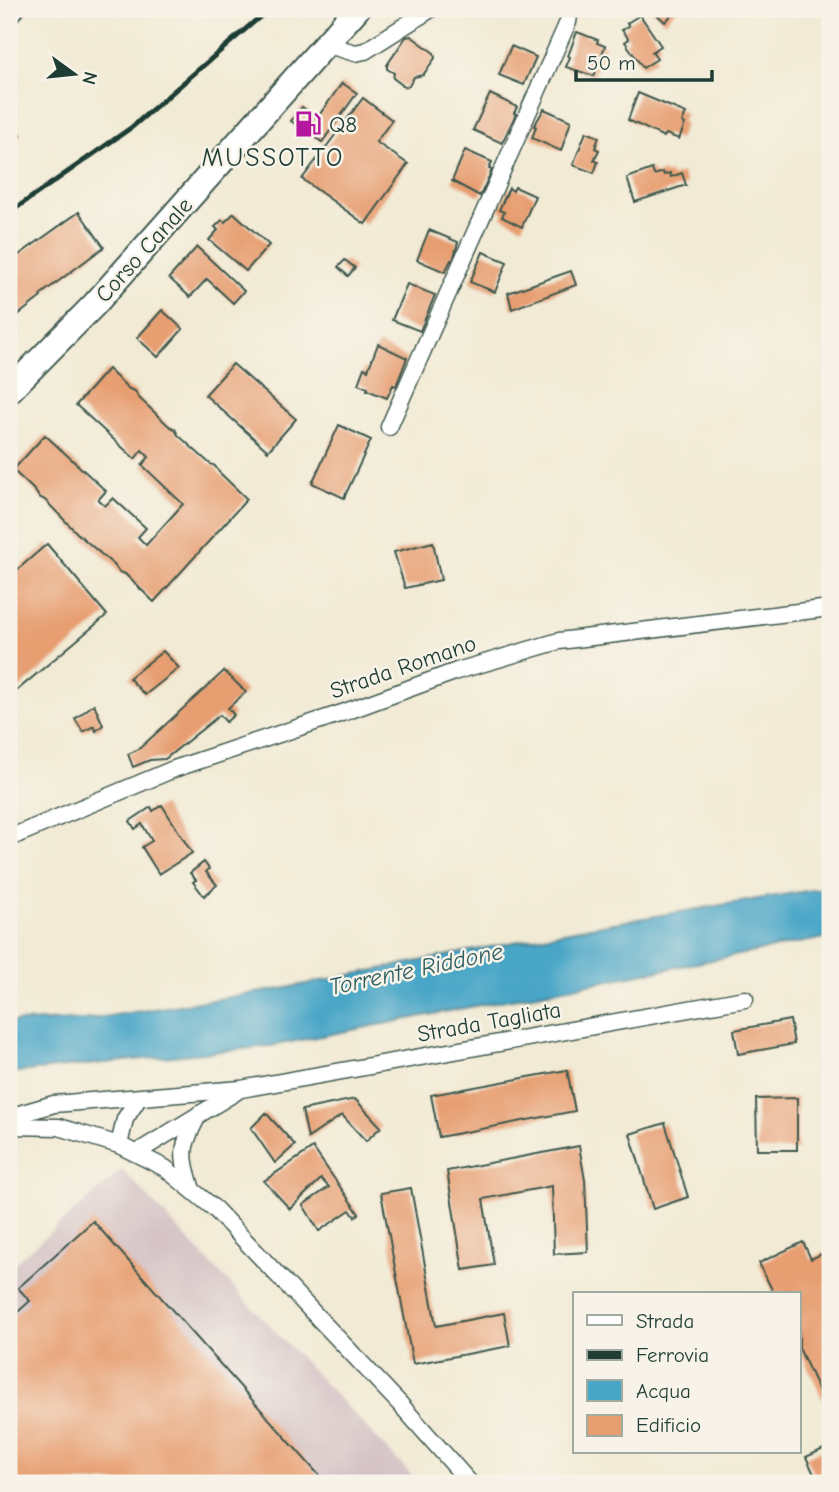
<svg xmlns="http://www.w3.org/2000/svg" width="839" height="1492" viewBox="0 0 839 1492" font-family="'Comic Neue',sans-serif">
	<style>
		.industrial { fill: #d2bec2 }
		.water { fill: #48a6c7; stroke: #34727e; stroke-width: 2 }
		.building { fill: #e79e71 }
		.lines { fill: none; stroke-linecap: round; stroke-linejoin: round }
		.street-casing { stroke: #3e574c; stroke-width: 19 }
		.primary-casing { stroke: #3e574c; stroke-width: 28 }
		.street { stroke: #fff; stroke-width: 16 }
		.primary { stroke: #fff; stroke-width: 24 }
		.rail { stroke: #1f3d34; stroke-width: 5 }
		.labels { text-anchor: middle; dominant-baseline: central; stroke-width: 5; stroke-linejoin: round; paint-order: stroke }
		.poi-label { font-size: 23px; fill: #1f3d34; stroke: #f7f3e8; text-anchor: start }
		.street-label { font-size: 23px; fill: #1f3d34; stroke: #f7f3e8 }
		.water-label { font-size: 24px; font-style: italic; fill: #2b5c60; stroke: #f7f3e8 }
		.quarter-label { font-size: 26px; letter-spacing: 2px; fill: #1f3d34; stroke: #f7f3e8 }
	</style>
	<rect width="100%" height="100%" fill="#f7f3e8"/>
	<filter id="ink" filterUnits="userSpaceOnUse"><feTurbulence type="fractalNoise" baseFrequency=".0143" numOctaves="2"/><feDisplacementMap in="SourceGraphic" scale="14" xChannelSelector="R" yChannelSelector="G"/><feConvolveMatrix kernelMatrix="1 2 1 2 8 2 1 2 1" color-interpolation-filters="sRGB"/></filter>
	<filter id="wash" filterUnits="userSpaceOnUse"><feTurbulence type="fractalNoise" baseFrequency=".00686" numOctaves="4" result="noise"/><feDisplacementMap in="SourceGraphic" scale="28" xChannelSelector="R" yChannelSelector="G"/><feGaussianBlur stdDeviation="1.57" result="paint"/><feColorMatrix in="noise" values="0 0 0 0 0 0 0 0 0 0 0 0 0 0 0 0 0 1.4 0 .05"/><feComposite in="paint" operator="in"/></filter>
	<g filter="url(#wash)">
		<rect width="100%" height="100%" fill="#f1ead4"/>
		<polygon class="industrial" points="122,1170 419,1483 9,1483 9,1268"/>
		<polygon class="water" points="830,887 830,937 270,1046 9,1073 9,1022 84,1020 281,989 584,928"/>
		<g id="blocks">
			<g class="building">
				<polygon points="651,9 677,9 665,22"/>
				<polygon points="640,15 661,46 652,52 657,59 643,68 625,42 629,39 622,30 629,26 627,23"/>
				<polygon points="577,32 598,40 597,43 605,46 594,76 566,67 570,57 568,56"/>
				<polygon points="411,36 434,53 435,58 423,75 414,77 409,86 405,87 393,78 394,73 387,69 387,65 406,37"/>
				<polygon points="511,46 536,57 524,85 499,75"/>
				<polygon points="342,83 357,93 322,142 291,121 302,107 317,118"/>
				<polygon points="638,93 686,113 682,122 685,124 679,139 666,134 664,137 628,120"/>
				<polygon points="490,94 517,107 514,113 516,114 502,143 473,130"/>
				<polygon points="363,98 392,120 376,142 408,164 365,224 302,179"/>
				<polygon points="544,109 571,121 561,151 532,138 536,127 534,126"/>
				<polygon points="9,122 21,135 10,145 13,148 9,152"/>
				<polygon points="586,132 599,137 595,148 599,150 594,160 598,162 594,173 573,165"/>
				<polygon points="465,150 492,162 489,169 492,170 480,196 452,181"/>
				<polygon points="652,169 654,175 663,172 664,175 670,173 671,177 682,173 686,185 635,202 627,178"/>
				<polygon points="515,187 535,196 522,227 502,217 504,212 499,210 509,188 513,191"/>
				<polygon points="79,212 104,247 40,295 41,297 9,322 9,262"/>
				<polygon points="234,213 269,245 246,271 209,240 218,230 215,227 222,220 225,222"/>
				<polygon points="429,230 458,242 453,261 451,260 445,272 417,260"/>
				<polygon points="197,247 244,291 233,303 207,279 190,297 169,278"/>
				<polygon points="483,252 507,262 495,292 470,282"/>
				<polygon points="345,260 355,268 348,276 338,267"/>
				<polygon points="571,271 576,285 512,309 508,293"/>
				<polygon points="407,284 435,295 420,331 392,320"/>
				<polygon points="162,310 183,329 158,357 137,338"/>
				<polygon points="378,344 407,358 396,386 393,385 387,398 367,390 368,388 358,384 364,368 368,370"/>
				<polygon points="233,364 296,419 268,451 205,395"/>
				<polygon points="108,369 129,389 135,391 138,397 169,426 175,429 178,435 209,463 215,466 219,472 247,499 154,602 125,574 119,572 115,566 78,534 45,500 39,497 35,491 13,470 45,435 106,491 98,500 105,506 113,498 146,528 138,537 146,545 183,504 142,465 149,457 142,450 135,459 76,405"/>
				<polygon points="339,425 371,440 344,498 312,483"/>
				<polygon points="433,542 441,580 405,588 394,552"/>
				<polygon points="47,544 107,615 9,697 9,577"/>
				<polygon points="163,651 179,668 145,695 129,678"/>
				<polygon points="224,671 246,692 228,708 234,715 226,722 220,715 165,759 150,760 133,767 128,754 139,749"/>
				<polygon points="94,704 103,725 96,731 94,726 83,732 75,719"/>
				<polygon points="162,805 192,853 159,874 142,847 152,841 142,824 135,829 130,821 151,807 153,811"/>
				<polygon points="204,862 209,869 206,872 217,885 204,896 193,882 196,880 190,873"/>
				<polygon points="790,1020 794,1044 738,1054 734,1030"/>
				<polygon points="567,1070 575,1111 439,1137 431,1095"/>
				<polygon points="797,1098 797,1150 757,1150 756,1099"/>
				<polygon points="355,1099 381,1127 366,1141 342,1115 308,1138 302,1110"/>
				<polygon points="266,1113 295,1145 275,1163 251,1128"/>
				<polygon points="665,1123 688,1197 653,1209 630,1134"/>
				<polygon points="579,1146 585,1180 588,1252 554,1254 552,1186 483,1199 494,1265 463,1270 447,1171"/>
				<polygon points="313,1148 359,1214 355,1217 350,1210 319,1231 303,1205 329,1187 321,1179 290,1209 264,1181"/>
				<polygon points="411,1188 436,1326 504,1313 510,1346 413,1364 381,1193"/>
				<polygon points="93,1221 326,1483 9,1483 9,1320 30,1301 18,1288"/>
				<polygon points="803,1242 811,1259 830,1250 830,1415 799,1348 799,1294 774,1294 759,1263"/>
				<polygon points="830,1446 830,1483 818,1483 806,1457"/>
			</g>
		</g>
	</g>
	<g filter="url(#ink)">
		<use href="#blocks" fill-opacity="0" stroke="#3e574c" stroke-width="2"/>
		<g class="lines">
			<g class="street-casing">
				<g id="street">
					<polyline points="9,16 16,9"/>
					<polyline points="325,44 355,53 365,51 431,9"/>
					<polyline points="389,427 568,22 570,9"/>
					<polyline points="9,838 174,769 345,712 457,671 559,641 830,608"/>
					<polyline points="9,1117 54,1104 241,1089 745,999"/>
					<polyline points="9,1126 59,1127 119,1145 165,1168 215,1209 400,1404 470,1483"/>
					<polyline points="119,1145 125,1119 138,1099"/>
					<polyline points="136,1153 236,1092"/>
					<path d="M192,1190C181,1153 180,1149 199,1114"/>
				</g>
			</g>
			<g class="primary-casing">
				<polyline id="primary" points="9,391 94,305 357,9"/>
			</g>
			<use href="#street" class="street"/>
			<use href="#primary" class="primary"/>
			<polyline class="rail" points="9,213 132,127 269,9"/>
		</g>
	</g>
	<defs>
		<g id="fuel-bare" transform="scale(2.1)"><path d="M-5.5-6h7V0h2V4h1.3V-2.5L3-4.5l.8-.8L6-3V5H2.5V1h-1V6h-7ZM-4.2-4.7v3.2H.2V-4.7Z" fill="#b5179e" stroke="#f7f3e8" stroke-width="2.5" paint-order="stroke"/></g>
	</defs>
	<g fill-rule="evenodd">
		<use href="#fuel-bare" x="308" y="124"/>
	</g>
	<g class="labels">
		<g class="poi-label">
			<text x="329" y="124">Q8</text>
		</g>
		<g class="street-label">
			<text transform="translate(144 250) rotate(-48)">Corso Canale</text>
			<text transform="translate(403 667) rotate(-19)">Strada Romano</text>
			<text transform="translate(489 1022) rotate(-10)">Strada Tagliata</text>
		</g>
		<g class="water-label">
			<text transform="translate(416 969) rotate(-12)">Torrente Riddone</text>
		</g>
		<g class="quarter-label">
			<text x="273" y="158">MUSSOTTO</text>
		</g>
	</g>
	<rect width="839" height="1492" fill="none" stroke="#f7f3e8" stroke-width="35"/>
	<rect x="573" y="1292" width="228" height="161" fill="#f7f3e8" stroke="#a1aaa0" stroke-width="2"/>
	<rect x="587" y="1315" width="35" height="10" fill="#ffffff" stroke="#a1aaa0" stroke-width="2"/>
	<text x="636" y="1328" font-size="21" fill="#1f3d34">Strada</text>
	<rect x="587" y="1350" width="35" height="10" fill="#1f3d34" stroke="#a1aaa0" stroke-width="2"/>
	<text x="636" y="1362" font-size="21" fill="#1f3d34">Ferrovia</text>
	<rect x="587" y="1380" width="35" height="21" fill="#48a6c7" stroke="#a1aaa0" stroke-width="2"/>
	<text x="636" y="1398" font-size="21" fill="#1f3d34">Acqua</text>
	<rect x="587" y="1415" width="35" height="21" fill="#e79e71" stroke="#a1aaa0" stroke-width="2"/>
	<text x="636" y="1432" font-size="21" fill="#1f3d34">Edificio</text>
	<g transform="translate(74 74) rotate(105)" stroke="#f7f3e8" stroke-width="5" paint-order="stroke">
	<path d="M0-5L12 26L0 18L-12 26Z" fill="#1f3d34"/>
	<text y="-10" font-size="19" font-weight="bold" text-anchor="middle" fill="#1f3d34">N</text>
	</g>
	<path d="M576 70v10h136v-10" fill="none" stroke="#1f3d34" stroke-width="3.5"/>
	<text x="587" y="70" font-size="21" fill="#1f3d34" stroke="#f7f3e8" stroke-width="5" paint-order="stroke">50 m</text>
</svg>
